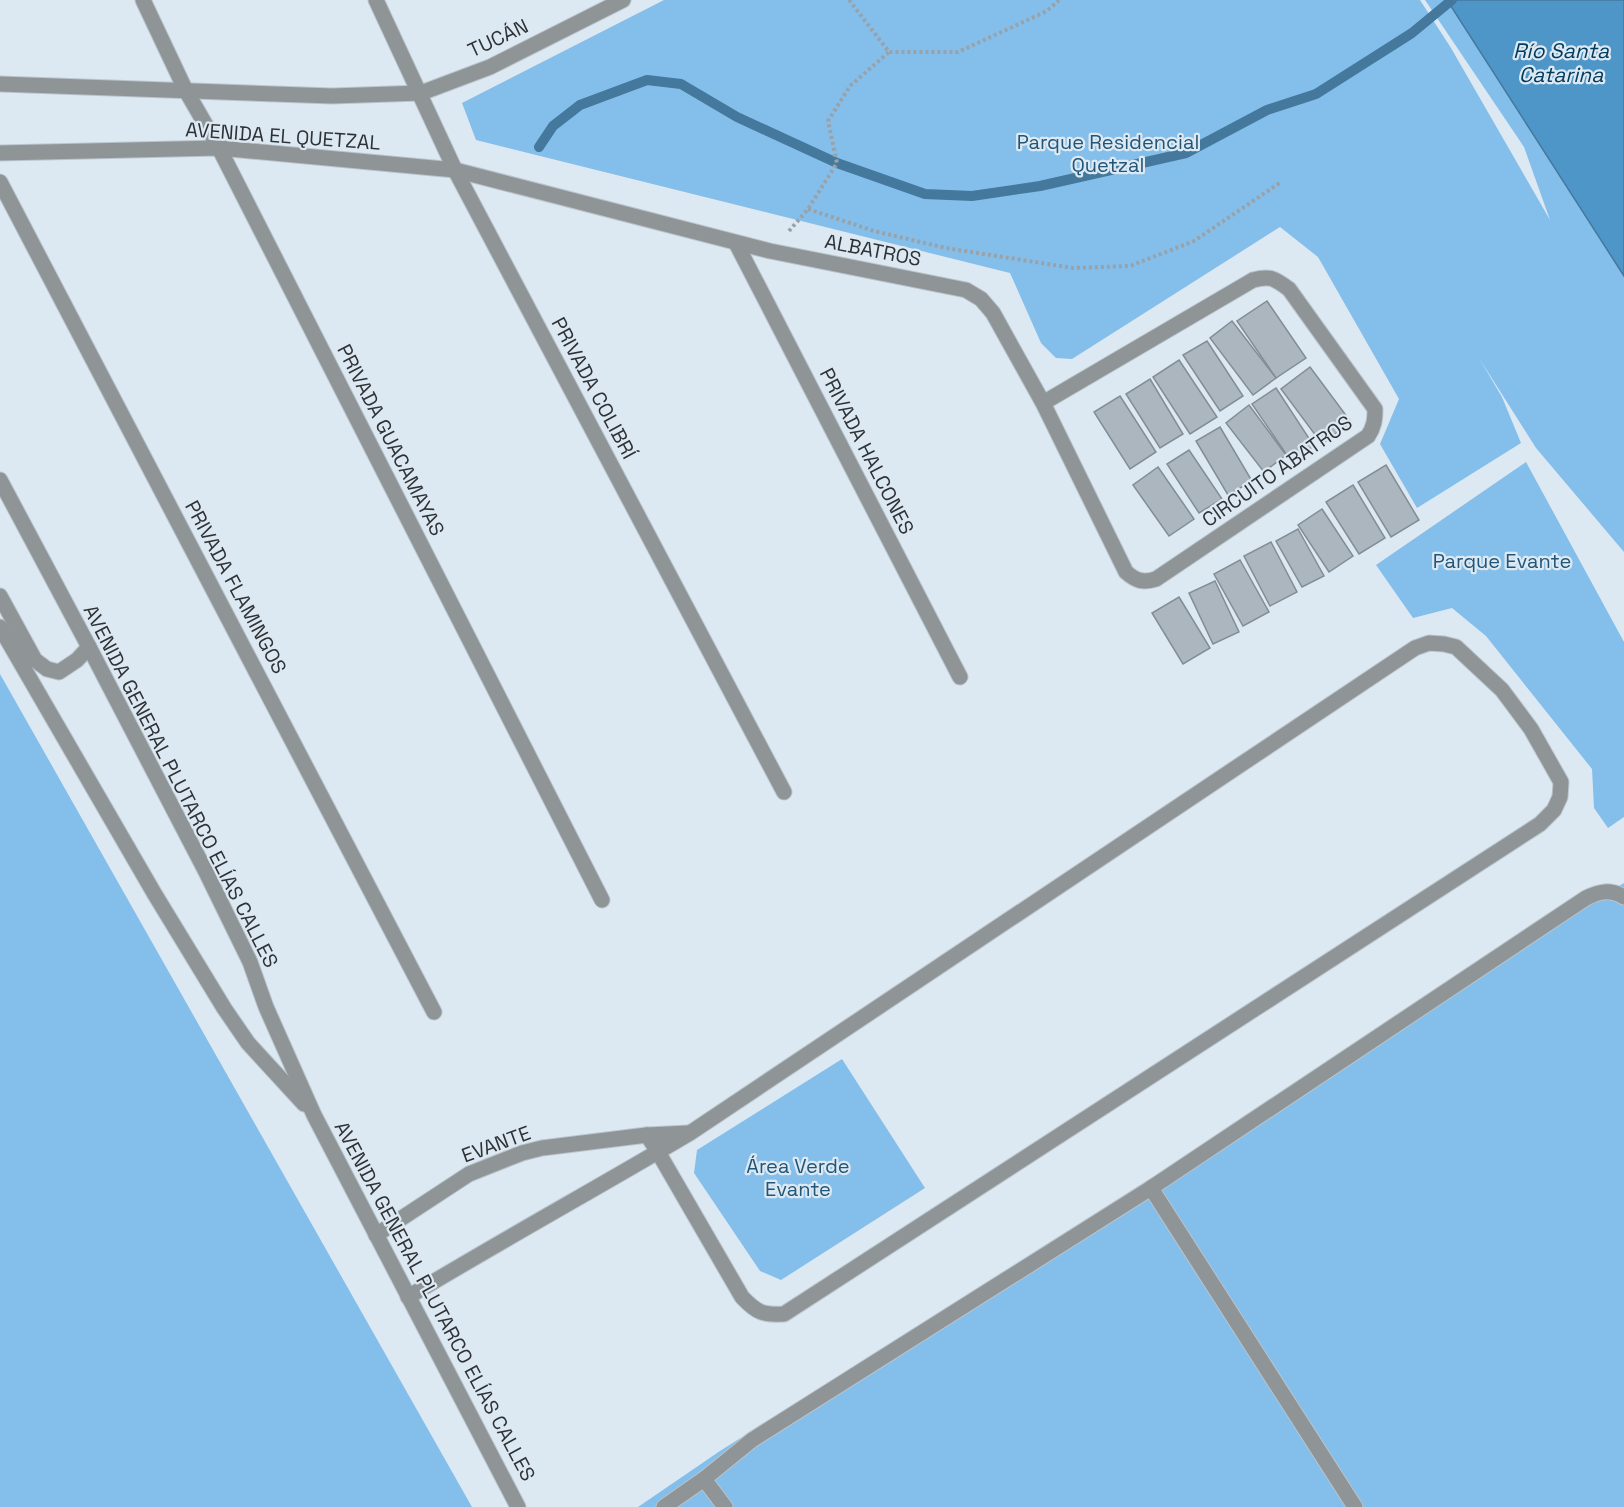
<svg xmlns="http://www.w3.org/2000/svg" width="1624" height="1507" viewBox="0 0 1624 1507" font-family="'Space Grotesk',sans-serif">
	<style>
		.green { fill: #84beea }
		.water { fill: #4e96c8; stroke: #44789c; stroke-width: 1.5 }
		.lines { fill: none; stroke-linecap: round; stroke-linejoin: round }
		.stream { stroke: #44789c; stroke-width: 10 }
		.building { fill: #abb6be; stroke: #838d96; stroke-width: 1.5 }
		.minor-casing { stroke: #bac4cc; stroke-width: 17 }
		.path { stroke: #99a2a9; stroke-width: 4; stroke-dasharray: 3 3; stroke-linecap: butt }
		.minor { stroke: #8f9497; stroke-width: 15 }
		.labels { text-anchor: middle; dominant-baseline: central; stroke-width: 4.5; stroke-linejoin: round; paint-order: stroke }
		.street-label { font-size: 20px; fill: #2e3236; stroke: #dde9f2 }
		.park-label { font-size: 20px; fill: #215679; stroke: #dde9f2 }
		.water-label { font-size: 21px; font-style: italic; fill: #003b5d; stroke: #dde9f2 }
	</style>
	<rect width="100%" height="100%" fill="#dde9f2"/>
	<g class="green">
		<polygon points="664,0 1420,0 1451,48 1550,220 1524,147 1425,0 1624,0 1624,552 1536,448 1479,358 1502,397 1521,443 1417,508 1380,444 1399,399 1318,257 1280,227 1072,359 1056,358 1041,343 1010,273 476,140 462,103"/>
		<polygon points="1526,462 1624,642 1624,817 1608,828 1594,808 1592,769 1486,636 1452,608 1413,618 1376,565"/>
		<polygon points="0,674 472,1507 0,1507"/>
		<polygon points="1624,883 1624,1507 638,1507 720,1451"/>
		<polygon points="842,1059 925,1188 781,1280 760,1271 694,1173 697,1150"/>
	</g>
	<polygon class="water" points="1447,0 1624,0 1624,276"/>
	<g class="lines">
		<polyline class="stream" points="539,147 553,126 580,105 647,80 681,84 737,117 837,163 925,194 972,196 1040,186 1186,153 1267,110 1316,94 1412,33 1452,0"/>
	</g>
	<g class="building">
		<polygon points="1267,301 1306,358 1276,378 1237,321"/>
		<polygon points="1232,321 1276,378 1253,395 1210,338"/>
		<polygon points="1207,341 1243,396 1220,411 1183,355"/>
		<polygon points="1179,360 1217,417 1190,434 1153,377"/>
		<polygon points="1310,367 1351,422 1322,444 1281,389"/>
		<polygon points="1150,379 1183,434 1160,448 1126,394"/>
		<polygon points="1276,388 1314,446 1291,461 1252,404"/>
		<polygon points="1120,396 1156,452 1130,469 1094,412"/>
		<polygon points="1249,405 1286,455 1264,472 1226,423"/>
		<polygon points="1220,427 1252,481 1228,495 1196,441"/>
		<polygon points="1189,450 1222,499 1199,513 1167,464"/>
		<polygon points="1386,465 1419,520 1391,537 1358,482"/>
		<polygon points="1158,467 1194,519 1169,536 1133,485"/>
		<polygon points="1353,485 1385,538 1359,554 1326,502"/>
		<polygon points="1322,509 1353,556 1329,572 1298,525"/>
		<polygon points="1298,529 1324,576 1302,587 1276,541"/>
		<polygon points="1271,542 1297,592 1270,606 1244,556"/>
		<polygon points="1240,560 1269,612 1243,626 1214,574"/>
		<polygon points="1215,581 1239,632 1213,644 1189,593"/>
		<polygon points="1179,597 1210,648 1183,664 1152,613"/>
	</g>
	<g class="lines">
		<g class="minor-casing">
			<g id="minor">
				<polyline points="143,0 185,89 219,148 602,900"/>
				<polyline points="376,0 455,170 784,792"/>
				<polyline points="0,84 332,96 421,93 490,67 623,0"/>
				<path d="M0,153L219,148L455,170L770,251L966,290L981,299L993,313L1043,403L1126,572C1136,581 1143,583 1156,579L1368,436C1374,427 1375,420 1375,409L1289,289C1275,279 1271,275 1253,280L1043,403"/>
				<polyline points="0,182 434,1012"/>
				<polyline points="736,243 960,677"/>
				<polyline points="0,480 89,647 205,870 250,962 266,1007 314,1115 518,1507"/>
				<polyline points="0,596 35,660 47,669 59,672 77,660 89,647"/>
				<polyline points="0,627 154,893 224,1008 248,1043 304,1104"/>
				<polyline points="1151,1188 1355,1507"/>
				<polyline points="376,1235 469,1174 522,1153 542,1148 647,1135 688,1133"/>
				<path d="M408,1297C501,1241 597,1188 690,1133L1415,648L1429,643L1444,644L1456,647L1502,690L1531,729L1561,782L1560,797L1554,810L1540,824L784,1314C763,1315 757,1313 742,1297L658,1152L647,1135"/>
				<polyline points="664,1507 704,1479"/>
				<path d="M725,1507L704,1479L752,1440L1151,1188L1586,898C1600,891 1610,889 1624,897"/>
			</g>
		</g>
		<g class="path">
			<polyline points="849,0 889,52 958,52 1047,11 1059,0"/>
			<polyline points="808,209 874,231 946,248 1073,268 1130,266 1194,241 1281,182"/>
			<polyline points="789,231 808,209 837,163 828,121 850,86 889,52"/>
		</g>
		<use href="#minor" class="minor"/>
	</g>
	<g class="labels">
		<g class="street-label">
			<text transform="translate(498 38) rotate(-25)">TUCÁN</text>
			<text transform="translate(283 136) rotate(4)">AVENIDA EL QUETZAL</text>
			<text transform="translate(873 250) rotate(11)">ALBATROS</text>
			<text transform="translate(594 388) rotate(62)">PRIVADA COLIBRÍ</text>
			<text transform="translate(391 440) rotate(63)">PRIVADA GUACAMAYAS</text>
			<text transform="translate(867 451) rotate(63)">PRIVADA HALCONES</text>
			<text transform="translate(1277 471) rotate(-35)">CIRCUITO ABATROS</text>
			<text transform="translate(236 587) rotate(62)">PRIVADA FLAMINGOS</text>
			<text transform="translate(181 786) rotate(63)">AVENIDA GENERAL PLUTARCO ELÍAS CALLES</text>
			<text transform="translate(496 1144) rotate(-20)">EVANTE</text>
			<text transform="translate(435 1301) rotate(62)">AVENIDA GENERAL PLUTARCO ELÍAS CALLES</text>
		</g>
		<g class="park-label">
			<text x="1108" y="142">Parque Residencial<tspan x="1108" dy="23">Quetzal</tspan></text>
			<text x="1502" y="561">Parque Evante</text>
			<text x="798" y="1166">Área Verde<tspan x="798" dy="23">Evante</tspan></text>
		</g>
		<g class="water-label">
			<text x="1561" y="50">Río Santa<tspan x="1561" dy="24">Catarina</tspan></text>
		</g>
	</g>
</svg>
